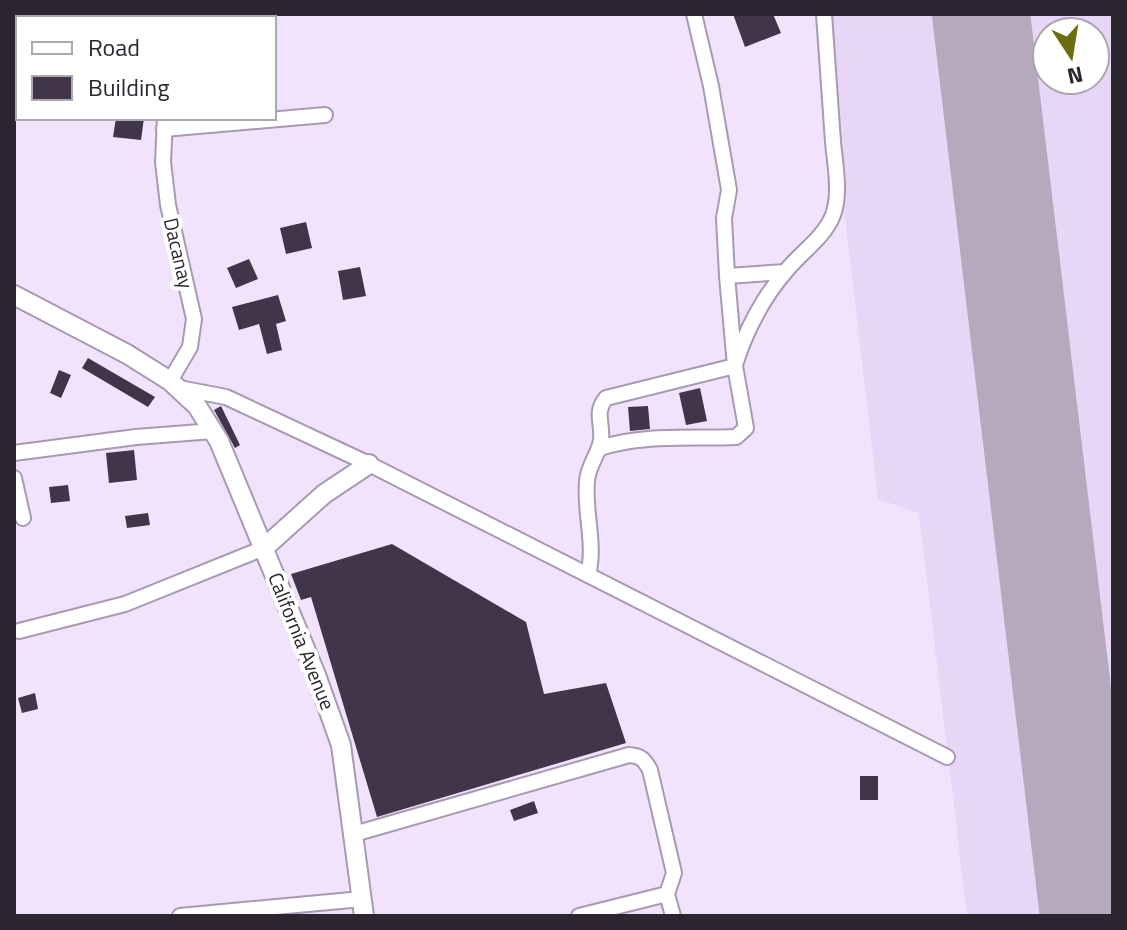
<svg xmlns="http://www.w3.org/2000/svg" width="1127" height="930" viewBox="0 0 1127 930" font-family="'Titillium Web',sans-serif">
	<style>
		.built { fill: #e8d6f6; fill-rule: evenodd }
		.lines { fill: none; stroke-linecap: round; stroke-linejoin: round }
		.runway { stroke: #b5a9be; stroke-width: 98 }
		.building { fill: #403549 }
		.service-casing { stroke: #a89ab2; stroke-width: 11 }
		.minor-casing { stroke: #a89ab2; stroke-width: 18 }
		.tertiary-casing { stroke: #a89ab2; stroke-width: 22 }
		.service { stroke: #fff; stroke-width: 7 }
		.minor { stroke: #fff; stroke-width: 14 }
		.tertiary { stroke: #fff; stroke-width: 18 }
		.labels { text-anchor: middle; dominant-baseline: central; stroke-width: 8; stroke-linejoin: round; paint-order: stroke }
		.street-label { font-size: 20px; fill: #2b262f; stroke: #fff }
	</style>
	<rect width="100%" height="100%" fill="#f2e3fd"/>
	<path class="built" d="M828,14H1113V916H967L919,513L878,499L844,209ZM1047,32H1095V80H1047Z"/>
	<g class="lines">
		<polyline class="runway" points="981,14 1089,916"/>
	</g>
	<g class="building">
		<polygon points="733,14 773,14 781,33 745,47"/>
		<polygon points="116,118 144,118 141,140 113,137"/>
		<polygon points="306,222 312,248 286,254 280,228"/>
		<polygon points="249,259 258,279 236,288 227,268"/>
		<polygon points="360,267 366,296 343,300 338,271"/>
		<polygon points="278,295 286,321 276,324 282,350 267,354 259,324 239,330 232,307"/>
		<polygon points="88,358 155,397 148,407 82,368"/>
		<polygon points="59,370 71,375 61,398 50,393"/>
		<polygon points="700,388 707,421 686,425 679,393"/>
		<polygon points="221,406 240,445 235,448 214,410"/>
		<polygon points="648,406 650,429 630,431 628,407"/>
		<polygon points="134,450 137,480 109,483 106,453"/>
		<polygon points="68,485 70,501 51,503 49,487"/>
		<polygon points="148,513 150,525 127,528 125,516"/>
		<polygon points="392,544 526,622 544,694 606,683 626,743 377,817 311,597 301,600 291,574"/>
		<polygon points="35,693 38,709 22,713 18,698"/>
		<rect x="860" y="776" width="18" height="24"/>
		<polygon points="534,801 538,813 514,821 510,810"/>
	</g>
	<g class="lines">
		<g class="service-casing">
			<polyline id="service" points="14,106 18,105"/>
		</g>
		<g class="minor-casing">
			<g id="minor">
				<polyline points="204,18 206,14"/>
				<polyline points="165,118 163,162 168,205 194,319 190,347 170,381"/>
				<polyline points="164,129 325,115"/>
				<polyline points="727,276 785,272"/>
				<path d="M736,362C746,330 764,296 786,271C801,252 824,238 833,215C841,194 835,164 833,142C830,99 827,57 824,14"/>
				<polyline points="179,388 226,397 369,464 947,757"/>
				<path d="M600,448C642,434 692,439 736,437L746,428L735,366L727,276L724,218L729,190L711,86L694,14"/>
				<polyline points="14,453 136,437 213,431"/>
				<polyline points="14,478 23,518"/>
				<path d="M588,575C596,544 584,513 587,481C588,465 599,454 601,440C603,423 594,413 606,398L735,366"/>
				<polyline points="19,631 125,604 264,548"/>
				<path d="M354,834L629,755C641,756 644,759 650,770L674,873L667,894L673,916"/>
				<polyline points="180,916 362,899"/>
				<polyline points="579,916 667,894"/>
			</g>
		</g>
		<g class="tertiary-casing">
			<g id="tertiary">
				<polyline points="14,295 127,354 170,381 197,406 219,441 316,675 341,745 364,916"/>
				<polyline points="264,548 324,494 369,464"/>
			</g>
		</g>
		<use href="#service" class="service"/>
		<use href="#minor" class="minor"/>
		<use href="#tertiary" class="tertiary"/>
	</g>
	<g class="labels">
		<g class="street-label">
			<text transform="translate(179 253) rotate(77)">Dacanay</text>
			<text transform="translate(302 641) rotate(68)">California Avenue</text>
		</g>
	</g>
	<rect width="1127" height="930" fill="none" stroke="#2b262f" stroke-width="32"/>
	<rect x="16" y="16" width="260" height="104" fill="#ffffff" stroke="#aaa8ac" stroke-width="2"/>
	<rect x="32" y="42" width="40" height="12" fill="#ffffff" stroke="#aaa8ac" stroke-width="2"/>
	<text x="88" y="56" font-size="24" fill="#2b262f">Road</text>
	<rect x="32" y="76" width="40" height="24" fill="#403549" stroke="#aaa8ac" stroke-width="2"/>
	<text x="88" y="96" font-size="24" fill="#2b262f">Building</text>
	<g transform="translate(1071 56) rotate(168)"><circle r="38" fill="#ffffff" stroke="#aaa8ac" stroke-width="2"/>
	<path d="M0-6L14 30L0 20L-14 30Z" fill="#6c6d0e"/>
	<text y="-12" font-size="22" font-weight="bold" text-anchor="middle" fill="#2b262f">N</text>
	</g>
</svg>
